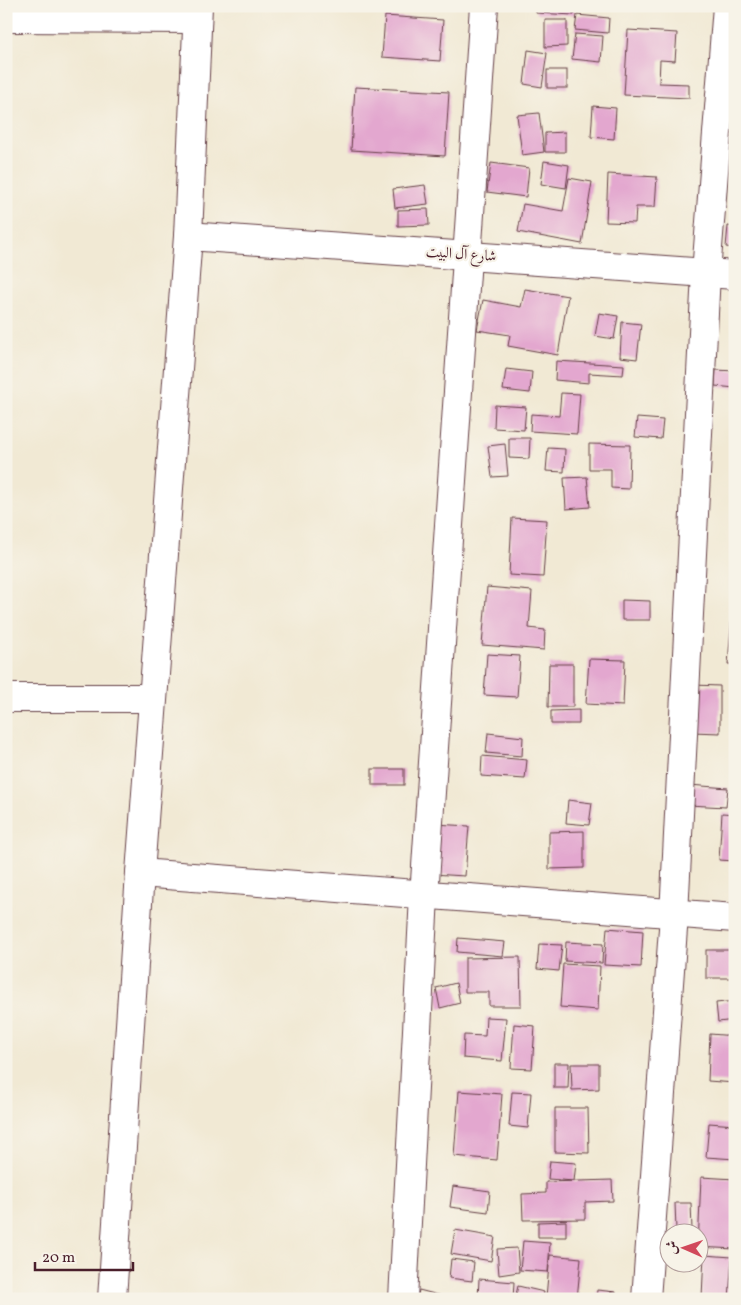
<svg xmlns="http://www.w3.org/2000/svg" width="741" height="1305" viewBox="0 0 741 1305" font-family="Vollkorn,Amiri,serif">
	<style>
		.building { fill: #e3a7cf }
		.lines { fill: none; stroke-linecap: round; stroke-linejoin: round }
		.street-casing { stroke: #633d44; stroke-width: 30 }
		.secondary-casing { stroke: #633d44; stroke-width: 30 }
		.street { stroke: #fff; stroke-width: 28 }
		.secondary { stroke: #fff; stroke-width: 28 }
		.labels { text-anchor: middle; dominant-baseline: central; stroke-width: 4.5; stroke-linejoin: round; paint-order: stroke }
		.street-label { font-size: 15px; fill: #4a1f2b; stroke: #f7f3e8 }
	</style>
	<rect width="100%" height="100%" fill="#f7f3e8"/>
	<filter id="ink" filterUnits="userSpaceOnUse"><feTurbulence type="fractalNoise" baseFrequency=".02" numOctaves="2"/><feDisplacementMap in="SourceGraphic" scale="10" xChannelSelector="R" yChannelSelector="G"/><feConvolveMatrix kernelMatrix="1 2 1 2 8 2 1 2 1" color-interpolation-filters="sRGB"/></filter>
	<filter id="wash" filterUnits="userSpaceOnUse"><feTurbulence type="fractalNoise" baseFrequency=".0096" numOctaves="4" result="noise"/><feDisplacementMap in="SourceGraphic" scale="20" xChannelSelector="R" yChannelSelector="G"/><feGaussianBlur stdDeviation="1.12" result="paint"/><feColorMatrix in="noise" values="0 0 0 0 0 0 0 0 0 0 0 0 0 0 0 0 0 1.4 0 .05"/><feComposite in="paint" operator="in"/></filter>
	<g filter="url(#wash)">
		<rect width="100%" height="100%" fill="#f1e9d4"/>
		<g id="blocks">
			<g class="building">
				<polygon points="536,6 575,6 574,15 536,13"/>
				<polygon points="577,15 609,18 608,33 575,30"/>
				<polygon points="385,16 443,20 440,61 382,57"/>
				<polygon points="545,20 567,20 567,46 545,47"/>
				<polygon points="628,30 677,33 675,61 660,60 659,83 689,84 689,98 624,95"/>
				<polygon points="575,34 603,36 601,62 572,59"/>
				<polygon points="528,50 547,53 542,87 524,84"/>
				<rect x="547" y="70" width="20" height="18"/>
				<polygon points="355,87 449,92 445,156 351,150"/>
				<polygon points="593,106 616,108 614,139 591,137"/>
				<polygon points="539,113 544,152 522,155 517,115"/>
				<polygon points="565,132 565,152 545,152 545,133"/>
				<polygon points="544,161 569,165 566,188 541,184"/>
				<polygon points="491,163 529,168 526,197 487,192"/>
				<polygon points="608,174 657,177 655,207 636,207 635,223 606,222"/>
				<polygon points="569,178 592,182 582,244 518,232 523,204 563,211"/>
				<polygon points="425,185 428,204 395,208 393,189"/>
				<polygon points="428,209 429,225 398,226 398,210"/>
				<polygon points="728,226 735,227 735,248 726,247"/>
				<polygon points="525,289 568,296 558,355 508,346 510,335 477,330 483,300 521,307"/>
				<polygon points="599,313 618,316 614,339 595,336"/>
				<polygon points="622,322 641,324 637,359 620,357"/>
				<polygon points="556,361 624,365 623,375 589,373 589,383 555,380"/>
				<polygon points="506,369 532,372 530,393 503,390"/>
				<polygon points="716,370 735,371 735,388 715,386"/>
				<polygon points="561,393 580,394 577,434 530,431 531,414 559,416"/>
				<polygon points="495,405 526,407 524,430 494,428"/>
				<polygon points="637,418 663,420 661,439 635,437"/>
				<polygon points="509,438 530,438 529,459 509,458"/>
				<polygon points="505,444 508,476 492,477 488,446"/>
				<polygon points="589,444 630,445 629,489 611,488 611,469 589,469"/>
				<polygon points="548,448 565,449 564,472 546,471"/>
				<polygon points="587,477 590,507 566,509 564,478"/>
				<polygon points="512,518 547,520 543,577 509,575"/>
				<polygon points="487,587 532,591 529,628 545,630 544,650 482,645"/>
				<polygon points="622,600 650,601 650,620 622,620"/>
				<polygon points="733,602 735,602 735,664 728,664"/>
				<polygon points="487,654 520,656 517,697 484,695"/>
				<polygon points="589,659 625,660 623,706 586,704"/>
				<polygon points="549,664 573,664 573,707 548,707"/>
				<polygon points="693,685 720,686 720,733 692,732"/>
				<polygon points="579,710 579,724 551,724 551,711"/>
				<polygon points="488,733 523,737 522,756 486,753"/>
				<polygon points="482,756 527,760 525,779 481,776"/>
				<rect x="372" y="769" width="32" height="16"/>
				<polygon points="689,785 728,788 726,807 688,805"/>
				<polygon points="568,800 592,803 589,825 566,823"/>
				<polygon points="722,813 735,814 735,861 719,860"/>
				<polygon points="435,824 469,826 465,876 432,874"/>
				<polygon points="584,831 584,868 549,869 549,832"/>
				<polygon points="607,928 643,931 641,967 604,965"/>
				<polygon points="458,938 505,942 503,956 457,952"/>
				<polygon points="566,942 603,944 602,963 565,961"/>
				<polygon points="539,944 562,945 559,971 537,969"/>
				<rect x="706" y="950" width="29" height="28"/>
				<polygon points="520,957 521,1006 489,1006 489,992 465,992 465,958"/>
				<polygon points="563,964 600,966 598,1010 560,1007"/>
				<polygon points="456,983 460,1003 440,1008 436,988"/>
				<polygon points="735,1001 735,1020 718,1022 716,1003"/>
				<polygon points="486,1017 506,1018 502,1061 463,1058 464,1035 485,1036"/>
				<polygon points="514,1024 535,1026 532,1069 511,1068"/>
				<polygon points="710,1034 735,1036 735,1083 708,1081"/>
				<polygon points="554,1063 569,1063 568,1088 554,1088"/>
				<polygon points="571,1064 599,1064 599,1089 572,1090"/>
				<polygon points="459,1091 502,1094 497,1160 454,1156"/>
				<polygon points="512,1092 531,1093 528,1128 509,1126"/>
				<polygon points="555,1108 588,1108 589,1153 555,1152"/>
				<polygon points="709,1123 735,1125 735,1159 706,1157"/>
				<polygon points="550,1161 576,1163 574,1181 548,1179"/>
				<polygon points="701,1177 735,1179 735,1249 698,1247"/>
				<polygon points="612,1180 613,1201 585,1202 585,1219 523,1220 522,1194 546,1193 546,1182"/>
				<polygon points="453,1186 490,1191 488,1212 450,1207"/>
				<polygon points="675,1203 691,1203 692,1230 676,1230"/>
				<polygon points="566,1221 566,1237 538,1237 538,1222"/>
				<polygon points="455,1230 495,1237 491,1261 451,1254"/>
				<polygon points="523,1241 550,1243 548,1272 520,1270"/>
				<polygon points="517,1248 519,1272 499,1275 497,1249"/>
				<polygon points="550,1255 581,1258 577,1299 546,1297"/>
				<polygon points="704,1255 732,1257 729,1299 702,1297"/>
				<polygon points="451,1259 474,1262 472,1281 449,1278"/>
				<polygon points="479,1279 514,1282 513,1299 478,1299"/>
				<polygon points="518,1286 544,1292 543,1299 515,1299"/>
				<polygon points="419,1290 450,1298 450,1299 417,1299"/>
				<polygon points="597,1290 616,1292 615,1299 596,1299"/>
			</g>
		</g>
	</g>
	<g filter="url(#ink)">
		<use href="#blocks" fill-opacity="0" stroke="#633d44" stroke-width="1"/>
		<g class="lines">
			<g class="street-casing">
				<g id="street">
					<polyline points="6,18 197,19"/>
					<polyline points="188,236 735,275"/>
					<polyline points="6,698 153,698"/>
					<polyline points="140,873 735,918"/>
					<polyline points="403,1299 424,896 484,6"/>
					<polyline points="646,1299 674,915 706,273 727,6"/>
				</g>
			</g>
			<g class="secondary-casing">
				<polyline id="secondary" points="112,1299 140,873 188,236 198,6"/>
			</g>
			<use href="#street" class="street"/>
			<use href="#secondary" class="secondary"/>
		</g>
	</g>
	<g class="labels">
		<g class="street-label">
			<text transform="translate(461 255) rotate(4)">شارع آل البيت</text>
		</g>
	</g>
	<rect width="741" height="1305" fill="none" stroke="#f7f3e8" stroke-width="25"/>
	<g transform="translate(684 1248) rotate(272)"><circle r="24" fill="#f7f3e8" stroke="#b29e9c"/>
	<path d="M0-4L9 19L0 12L-9 19Z" fill="#d1495b"/>
	<text y="-8" font-size="14" font-weight="bold" text-anchor="middle" fill="#4a1f2b">ش</text>
	</g>
	<path d="M35 1262v8h98v-8" fill="none" stroke="#4a1f2b" stroke-width="2.5"/>
	<text x="42" y="1262" font-size="15" fill="#4a1f2b" stroke="#f7f3e8" stroke-width="4" paint-order="stroke">20 m</text>
</svg>
